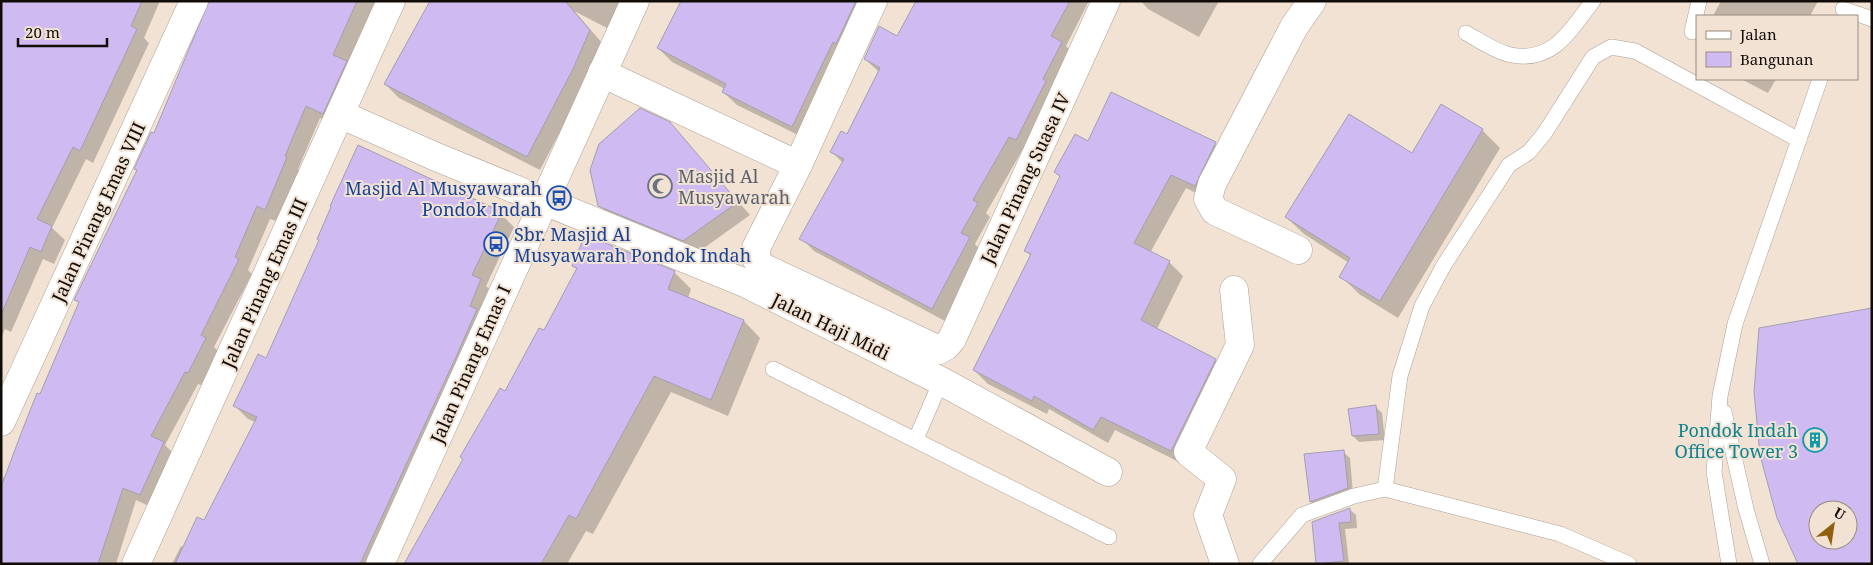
<svg xmlns="http://www.w3.org/2000/svg" width="1873" height="565" viewBox="0 0 1873 565" font-family="'Noto Serif',serif">
	<style>
		.shadow { fill: #0003 }
		.building { fill: #cfbbf2; stroke: #a49eaf; fill-rule: evenodd }
		.lines { fill: none; stroke-linecap: round; stroke-linejoin: round }
		.service-casing { stroke: #aea192; stroke-width: 16 }
		.minor-casing { stroke: #aea192; stroke-width: 29 }
		.service { stroke: #fff; stroke-width: 15 }
		.minor { stroke: #fff; stroke-width: 28 }
		.labels { text-anchor: middle; dominant-baseline: central; stroke-width: 4; stroke-linejoin: round; paint-order: stroke }
		.worship-label { font-size: 18px; fill: #5b616d; stroke: #f1e2d3; text-anchor: start }
		.street-label { font-size: 18px; fill: #110c07; stroke: #f1e2d3 }
		.transit-label { font-size: 18px; fill: #164399; stroke: #f1e2d3; text-anchor: end }
		.culture-label { font-size: 18px; fill: #0d838f; stroke: #f1e2d3; text-anchor: end }
	</style>
	<rect width="100%" height="100%" fill="#f1e2d3"/>
	<g class="shadow">
		<polygon points="1,1 160,1 144,38 149,43 93,163 86,159 52,228 65,240 54,264 43,259 11,332 5,329 1,338"/>
		<polygon points="210,1 376,1 336,126 320,118 298,169 300,171 279,222 270,219 248,270 252,274 214,347 219,352 201,385 198,384 165,445 176,456 153,508 136,500 116,564 1,564 3,477 6,478 80,304 76,300 138,171 136,169 155,135"/>
		<polygon points="431,1 624,1 609,29 574,11 603,44 586,82 540,170 399,98 385,84"/>
		<polygon points="682,1 876,1 806,139 737,105 723,92 725,89 672,62 658,48"/>
		<polygon points="918,1 1089,1 1066,46 1075,56 1029,152 1023,149 986,213 990,217 975,244 982,252 945,321 814,251 801,238 843,163 832,152 848,136 879,72 865,59 898,38"/>
		<polygon points="1141,1 1219,1 1199,37 1148,9"/>
		<polygon points="1721,1 1818,1 1810,16 1713,16"/>
		<polygon points="1741,79 1776,79 1768,93"/>
		<polygon points="1111,94 1215,144 1229,158 1210,200 1186,188 1150,253 1169,262 1183,276 1157,329 1215,360 1229,374 1185,465 1115,430 1108,443 1049,409 1047,414 988,384 974,370 1031,256 1025,250 1061,177 1055,172 1088,142"/>
		<polygon points="1442,105 1482,130 1500,148 1398,318 1359,294 1341,276 1349,263 1304,234 1286,217 1413,155"/>
		<polygon points="669,123 750,215 697,253 612,218 599,205"/>
		<polygon points="501,214 514,227 486,286 494,293 379,564 172,564 181,546 184,548 204,521 255,422 248,419 235,406 266,359"/>
		<polygon points="586,236 675,273 691,289 688,298 744,321 760,338 728,416 671,392 593,534 586,531 567,564 406,564 505,392 544,332 578,270 573,266"/>
		<polygon points="1376,407 1382,413 1385,440 1359,442 1353,436"/>
		<polygon points="1343,452 1350,458 1353,495 1317,508 1311,502"/>
		<polygon points="1349,509 1356,515 1357,528 1345,529 1349,564 1318,564 1313,522"/>
	</g>
	<g class="building">
		<polygon points="1,1 142,1 131,26 137,29 80,151 73,147 37,219 52,226 41,252 30,247 1,315"/>
		<polygon points="209,1 357,1 333,55 347,61 323,114 306,106 285,156 287,157 265,210 257,206 235,257 239,259 201,335 206,338 188,373 185,372 151,436 164,442 140,495 123,488 98,564 1,564 1,487 22,431 37,393 40,394 79,302 74,300 137,170 134,169 151,132 154,133"/>
		<polygon points="430,1 565,1 590,30 573,69 527,157 384,84"/>
		<polygon points="681,1 856,1 836,44 833,42 792,127 722,92 726,84 657,48"/>
		<polygon points="916,1 1070,1 1051,36 1062,42 1043,79 1046,81 1016,140 1009,137 973,200 978,203 961,233 970,237 932,309 799,239 844,159 830,152 841,131 847,134 880,68 864,59 879,26 897,36"/>
		<polygon points="1111,92 1216,142 1195,186 1171,175 1134,243 1170,261 1141,320 1216,359 1171,451 1101,417 1093,430 1034,396 1032,401 973,370 1031,254 1024,251 1060,176 1054,172 1075,134 1088,141"/>
		<polygon points="1441,104 1483,129 1380,301 1339,277 1350,258 1285,217 1349,114 1412,153"/>
		<polygon points="640,108 670,122 738,202 683,241 598,206 590,170 599,144"/>
		<polygon points="358,145 502,212 472,275 481,279 470,306 477,309 456,357 360,564 175,564 197,517 204,520 257,417 233,406 258,354 266,358 319,240 317,239 331,207 330,206"/>
		<polygon points="585,235 675,271 668,289 744,320 711,400 654,376 576,519 569,515 541,564 404,564 463,459 460,457 500,388 505,391 539,328 544,330 577,268 572,266"/>
		<path d="M1872,308V564H1798L1777,518L1760,455L1754,392L1759,328ZM1818,510H1848V540H1818Z"/>
		<polygon points="1376,405 1379,434 1352,436 1348,409"/>
		<polygon points="1344,450 1348,488 1310,502 1304,454"/>
		<polygon points="1350,508 1351,522 1339,523 1344,561 1316,564 1312,522"/>
	</g>
	<g class="lines">
		<g class="service-casing">
			<g id="service">
				<polyline points="1843,9 1872,19"/>
				<polyline points="1692,32 1699,1"/>
				<path d="M1466,33C1479,40 1496,52 1511,55C1554,63 1570,30 1593,1"/>
				<polyline points="773,369 1109,537"/>
				<polyline points="1724,412 1746,509 1762,564"/>
				<polyline points="916,439 941,381"/>
				<polyline points="1385,489 1400,376 1422,306 1444,265 1509,165 1529,152 1544,134 1593,57 1611,47 1635,51 1799,140"/>
				<polyline points="1260,564 1302,515 1354,496 1385,489 1560,534 1629,564"/>
				<polyline points="1729,564 1714,472 1720,396 1735,324 1820,79"/>
			</g>
		</g>
		<g class="minor-casing">
			<g id="minor">
				<polyline points="873,1 798,165 756,248 756,258 760,266 939,350 946,346 952,339 1106,1"/>
				<polyline points="602,73 798,165"/>
				<polyline points="340,114 434,156 745,283 941,381 1108,472"/>
				<polyline points="1298,250 1215,211 1208,199 1212,184 1294,27 1312,1"/>
				<polyline points="1,422 194,1"/>
				<polyline points="136,564 391,1"/>
				<polyline points="380,564 635,1"/>
				<polyline points="1225,564 1208,515 1222,479 1188,452 1240,345 1234,290"/>
			</g>
		</g>
		<use href="#service" class="service"/>
		<use href="#minor" class="minor"/>
	</g>
	<defs>
		<g id="mosque-ring" transform="scale(1.25)"><circle r="9.5" fill="#f1e2d3" stroke="#6b7280" stroke-width="1.5"/><path d="M3.5-4.9A6 6 0 1 0 3.5 4.9A5 5 0 1 1 3.5-4.9Z" fill="#6b7280"/></g>
		<g id="bus-ring" transform="scale(1.25)"><circle r="9.5" fill="#f1e2d3" stroke="#1a4fb4" stroke-width="1.5"/><path d="M-5-6H5V4H4V6H2V4H-2V6H-4V4H-5ZM-3.5-4V0h7V-4ZM-3.5 1.2v1.5H-2V1.2ZM2 1.2v1.5H3.5V1.2Z" fill="#1a4fb4"/></g>
		<g id="building-ring" transform="scale(1.25)"><circle r="9.5" fill="#f1e2d3" stroke="#0f9aa8" stroke-width="1.5"/><path d="M-4-6H4V6H1V3H-1V6H-4ZM-2.5-4.3h1.7v1.8h-1.7ZM.8-4.3h1.7v1.8H.8ZM-2.5-1h1.7V.8h-1.7ZM.8-1h1.7V.8H.8Z" fill="#0f9aa8"/></g>
	</defs>
	<g fill-rule="evenodd">
		<use href="#mosque-ring" x="660" y="186"/>
		<use href="#bus-ring" x="559" y="198"/>
		<use href="#bus-ring" x="496" y="244"/>
		<use href="#building-ring" x="1815" y="440"/>
	</g>
	<g class="labels">
		<g class="worship-label">
			<text x="678" y="176">Masjid Al<tspan x="678" dy="21">Musyawarah</tspan></text>
		</g>
		<g class="street-label">
			<text transform="translate(1025 178) rotate(-65)">Jalan Pinang Suasa IV</text>
			<text transform="translate(98 212) rotate(-65)">Jalan Pinang Emas VIII</text>
			<text transform="translate(264 283) rotate(-66)">Jalan Pinang Emas III</text>
			<text transform="translate(831 326) rotate(26)">Jalan Haji Midi</text>
			<text transform="translate(470 364) rotate(-66)">Jalan Pinang Emas I</text>
		</g>
		<g class="transit-label">
			<text x="542" y="188">Masjid Al Musyawarah<tspan x="542" dy="21">Pondok Indah</tspan></text>
			<text x="514" y="234" text-anchor="start">Sbr. Masjid Al<tspan x="514" dy="21">Musyawarah Pondok Indah</tspan></text>
		</g>
		<g class="culture-label">
			<text x="1798" y="430">Pondok Indah<tspan x="1798" dy="21">Office Tower 3</tspan></text>
		</g>
	</g>
	<rect width="1873" height="565" fill="none" stroke="#110c07" stroke-width="5"/>
	<rect x="1696" y="15" width="162" height="65" fill="#f1e2d3" stroke="#978c81"/>
	<rect x="1706" y="31" width="25" height="8" fill="#ffffff" stroke="#978c81"/>
	<text x="1740" y="40" font-size="15" fill="#110c07">Jalan</text>
	<rect x="1706" y="52" width="25" height="15" fill="#cfbbf2" stroke="#978c81"/>
	<text x="1740" y="65" font-size="15" fill="#110c07">Bangunan</text>
	<g transform="translate(1833 525) rotate(30)"><circle r="24" fill="#f1e2d3" stroke="#978c81"/>
	<path d="M0-4L9 19L0 12L-9 19Z" fill="#91600e"/>
	<text y="-8" font-size="14" font-weight="bold" text-anchor="middle" fill="#110c07">U</text>
	</g>
	<path d="M18 38v8h89v-8" fill="none" stroke="#110c07" stroke-width="2.5"/>
	<text x="25" y="38" font-size="15" fill="#110c07" stroke="#f1e2d3" stroke-width="4" paint-order="stroke">20 m</text>
</svg>
